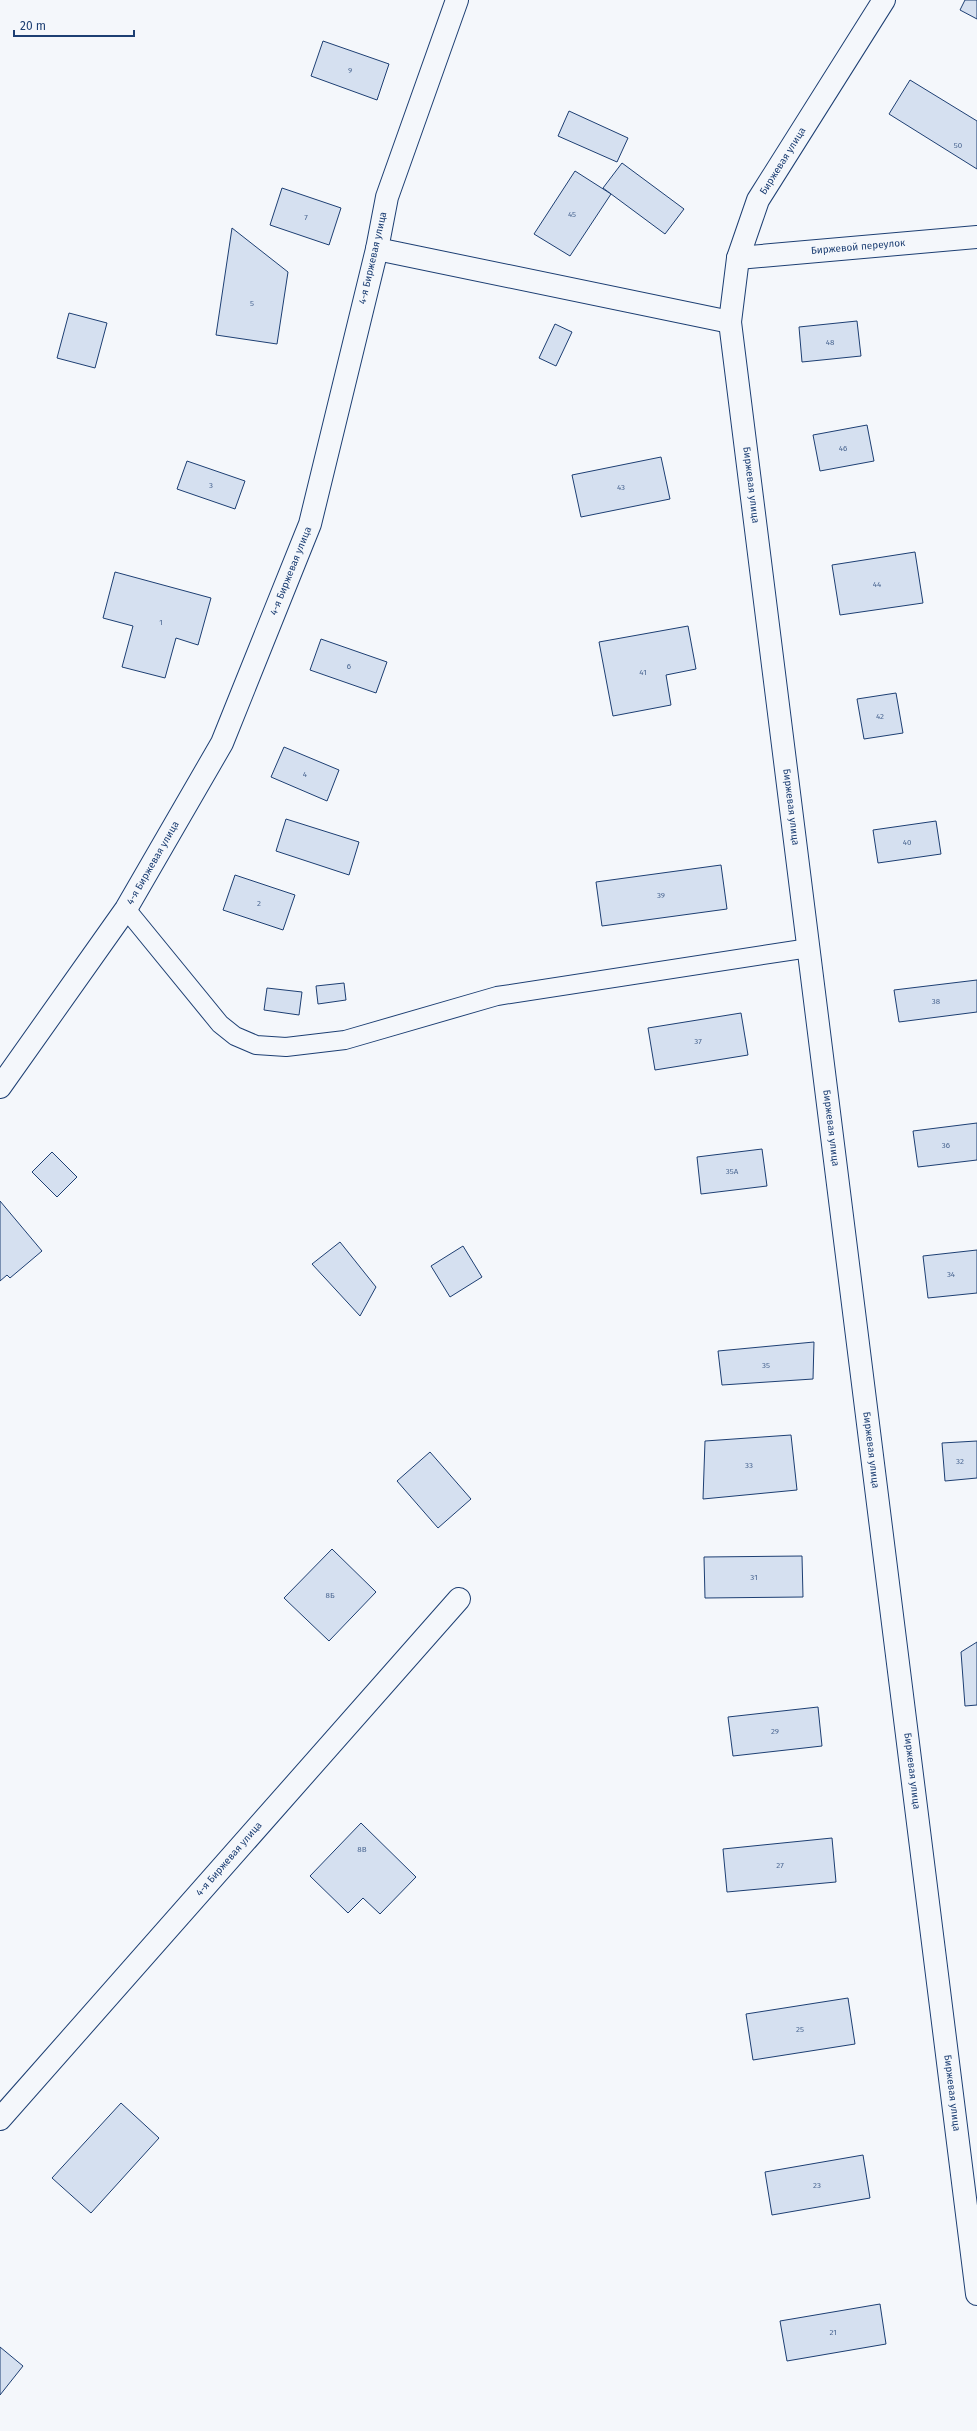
<svg xmlns="http://www.w3.org/2000/svg" width="977" height="2431" viewBox="0 0 977 2431" font-family="'Fira Sans',sans-serif">
	<style>
		.building { fill: #d5e0f0; stroke: #1d3f73 }
		.lines { fill: none; stroke-linecap: round; stroke-linejoin: round }
		.service-casing { stroke: #1d3f73; stroke-width: 20 }
		.minor-casing { stroke: #1d3f73; stroke-width: 24 }
		.service { stroke: #f4f7fb; stroke-width: 18 }
		.minor { stroke: #f4f7fb; stroke-width: 22 }
		.labels { text-anchor: middle; dominant-baseline: central; stroke-width: 3; stroke-linejoin: round; paint-order: stroke }
		.number-label { font-size: 8px; fill: #4b6792 }
		.street-label { font-size: 10px; fill: #1d3f73; stroke: #f4f7fb }
	</style>
	<rect width="100%" height="100%" fill="#f4f7fb"/>
	<g class="building">
		<polygon points="965,0 977,0 977,19 960,10"/>
		<polygon points="323,41 389,64 377,100 311,76"/>
		<polygon points="910,80 977,121 977,169 889,114"/>
		<polygon points="569,111 628,138 617,162 558,136"/>
		<polygon points="622,163 684,209 665,234 603,188"/>
		<polygon points="575,171 611,194 570,256 534,234"/>
		<polygon points="282,188 341,208 329,245 270,225"/>
		<polygon points="232,228 288,272 277,344 216,335"/>
		<polygon points="69,313 107,323 95,368 57,358"/>
		<polygon points="857,321 861,356 802,362 799,327"/>
		<polygon points="555,324 572,332 556,366 539,358"/>
		<polygon points="867,425 874,461 820,471 813,435"/>
		<polygon points="661,457 670,499 581,517 572,475"/>
		<polygon points="187,461 245,481 235,509 177,489"/>
		<polygon points="915,552 923,603 840,615 832,565"/>
		<polygon points="115,572 211,598 198,645 176,638 165,678 122,667 133,626 103,618"/>
		<polygon points="688,626 696,669 666,675 671,705 613,716 599,642"/>
		<polygon points="321,639 387,662 376,693 310,670"/>
		<polygon points="896,693 903,733 864,739 857,699"/>
		<polygon points="284,747 339,770 327,801 271,777"/>
		<polygon points="286,819 359,842 349,875 276,851"/>
		<polygon points="936,821 941,854 878,863 873,830"/>
		<polygon points="721,865 727,909 602,926 596,882"/>
		<polygon points="235,875 295,895 283,930 223,910"/>
		<polygon points="977,980 977,1012 899,1022 894,990"/>
		<polygon points="344,983 346,1000 318,1004 316,986"/>
		<polygon points="267,988 302,992 299,1015 264,1010"/>
		<polygon points="741,1013 748,1055 655,1070 648,1028"/>
		<polygon points="977,1123 977,1160 918,1167 913,1131"/>
		<polygon points="762,1149 767,1186 701,1194 697,1157"/>
		<polygon points="52,1152 77,1177 57,1197 32,1172"/>
		<polygon points="0,1201 42,1251 10,1278 7,1275 0,1281"/>
		<polygon points="340,1242 376,1287 360,1316 312,1264"/>
		<polygon points="463,1246 482,1277 450,1297 431,1266"/>
		<polygon points="977,1250 977,1293 928,1298 923,1256"/>
		<polygon points="814,1342 813,1379 722,1385 718,1351"/>
		<polygon points="791,1435 797,1490 703,1499 705,1441"/>
		<polygon points="977,1441 977,1478 945,1481 942,1443"/>
		<polygon points="430,1452 471,1499 438,1528 397,1481"/>
		<polygon points="332,1549 376,1592 329,1641 284,1598"/>
		<polygon points="802,1556 803,1597 705,1598 704,1557"/>
		<polygon points="977,1642 977,1705 965,1706 961,1652"/>
		<polygon points="818,1707 822,1746 733,1756 728,1717"/>
		<polygon points="361,1823 416,1877 380,1914 363,1898 348,1913 310,1876"/>
		<polygon points="832,1838 836,1882 727,1892 723,1849"/>
		<polygon points="848,1998 855,2044 753,2060 746,2014"/>
		<polygon points="121,2103 159,2138 91,2213 52,2178"/>
		<polygon points="863,2155 870,2198 772,2215 765,2172"/>
		<polygon points="880,2304 886,2344 787,2361 780,2321"/>
		<polygon points="0,2347 23,2366 0,2395"/>
	</g>
	<g class="lines">
		<g class="service-casing">
			<polyline id="service" points="126,909 220,1024 235,1036 256,1045 286,1047 345,1040 497,996 809,948"/>
		</g>
		<g class="minor-casing">
			<g id="minor">
				<polyline points="884,0 758,200 738,258 730,322 977,2294"/>
				<polyline points="377,249 730,322"/>
				<polyline points="738,258 977,237"/>
				<polyline points="0,1087 126,909 222,743 310,524 377,249 387,197 457,0"/>
				<polyline points="0,2119 459,1599"/>
			</g>
		</g>
		<use href="#service" class="service"/>
		<use href="#minor" class="minor"/>
	</g>
	<g class="labels">
		<g class="number-label">
			<text x="350" y="70">9</text>
			<text x="958" y="145">50</text>
			<text x="572" y="214">45</text>
			<text x="306" y="217">7</text>
			<text x="252" y="303">5</text>
			<text x="830" y="342">48</text>
			<text x="843" y="448">46</text>
			<text x="211" y="485">3</text>
			<text x="621" y="487">43</text>
			<text x="877" y="584">44</text>
			<text x="161" y="622">1</text>
			<text x="349" y="666">6</text>
			<text x="643" y="672">41</text>
			<text x="880" y="716">42</text>
			<text x="305" y="774">4</text>
			<text x="907" y="842">40</text>
			<text x="661" y="895">39</text>
			<text x="259" y="903">2</text>
			<text x="936" y="1001">38</text>
			<text x="698" y="1041">37</text>
			<text x="946" y="1145">36</text>
			<text x="732" y="1171">35А</text>
			<text x="951" y="1274">34</text>
			<text x="766" y="1365">35</text>
			<text x="960" y="1461">32</text>
			<text x="749" y="1465">33</text>
			<text x="754" y="1577">31</text>
			<text x="330" y="1595">8Б</text>
			<text x="775" y="1731">29</text>
			<text x="362" y="1849">8В</text>
			<text x="780" y="1865">27</text>
			<text x="800" y="2029">25</text>
			<text x="817" y="2185">23</text>
			<text x="833" y="2332">21</text>
		</g>
		<g class="street-label">
			<text transform="translate(783 161) rotate(-58)">Биржевая улица</text>
			<text transform="translate(858 247) rotate(-5)">Биржевой переулок</text>
			<text transform="translate(373 258) rotate(-77)">4-я Биржевая улица</text>
			<text transform="translate(751 485) rotate(83)">Биржевая улица</text>
			<text transform="translate(291 571) rotate(-68)">4-я Биржевая улица</text>
			<text transform="translate(791 807) rotate(83)">Биржевая улица</text>
			<text transform="translate(153 863) rotate(-60)">4-я Биржевая улица</text>
			<text transform="translate(831 1128) rotate(83)">Биржевая улица</text>
			<text transform="translate(871 1450) rotate(83)">Биржевая улица</text>
			<text transform="translate(912 1771) rotate(83)">Биржевая улица</text>
			<text transform="translate(229 1859) rotate(-49)">4-я Биржевая улица</text>
			<text transform="translate(952 2093) rotate(83)">Биржевая улица</text>
		</g>
	</g>
	<path d="M14 30v6h120v-6" fill="none" stroke="#1d3f73" stroke-width="2"/>
	<text x="20" y="30" font-size="12" fill="#1d3f73" stroke="#f4f7fb" stroke-width="3" paint-order="stroke">20 m</text>
</svg>
